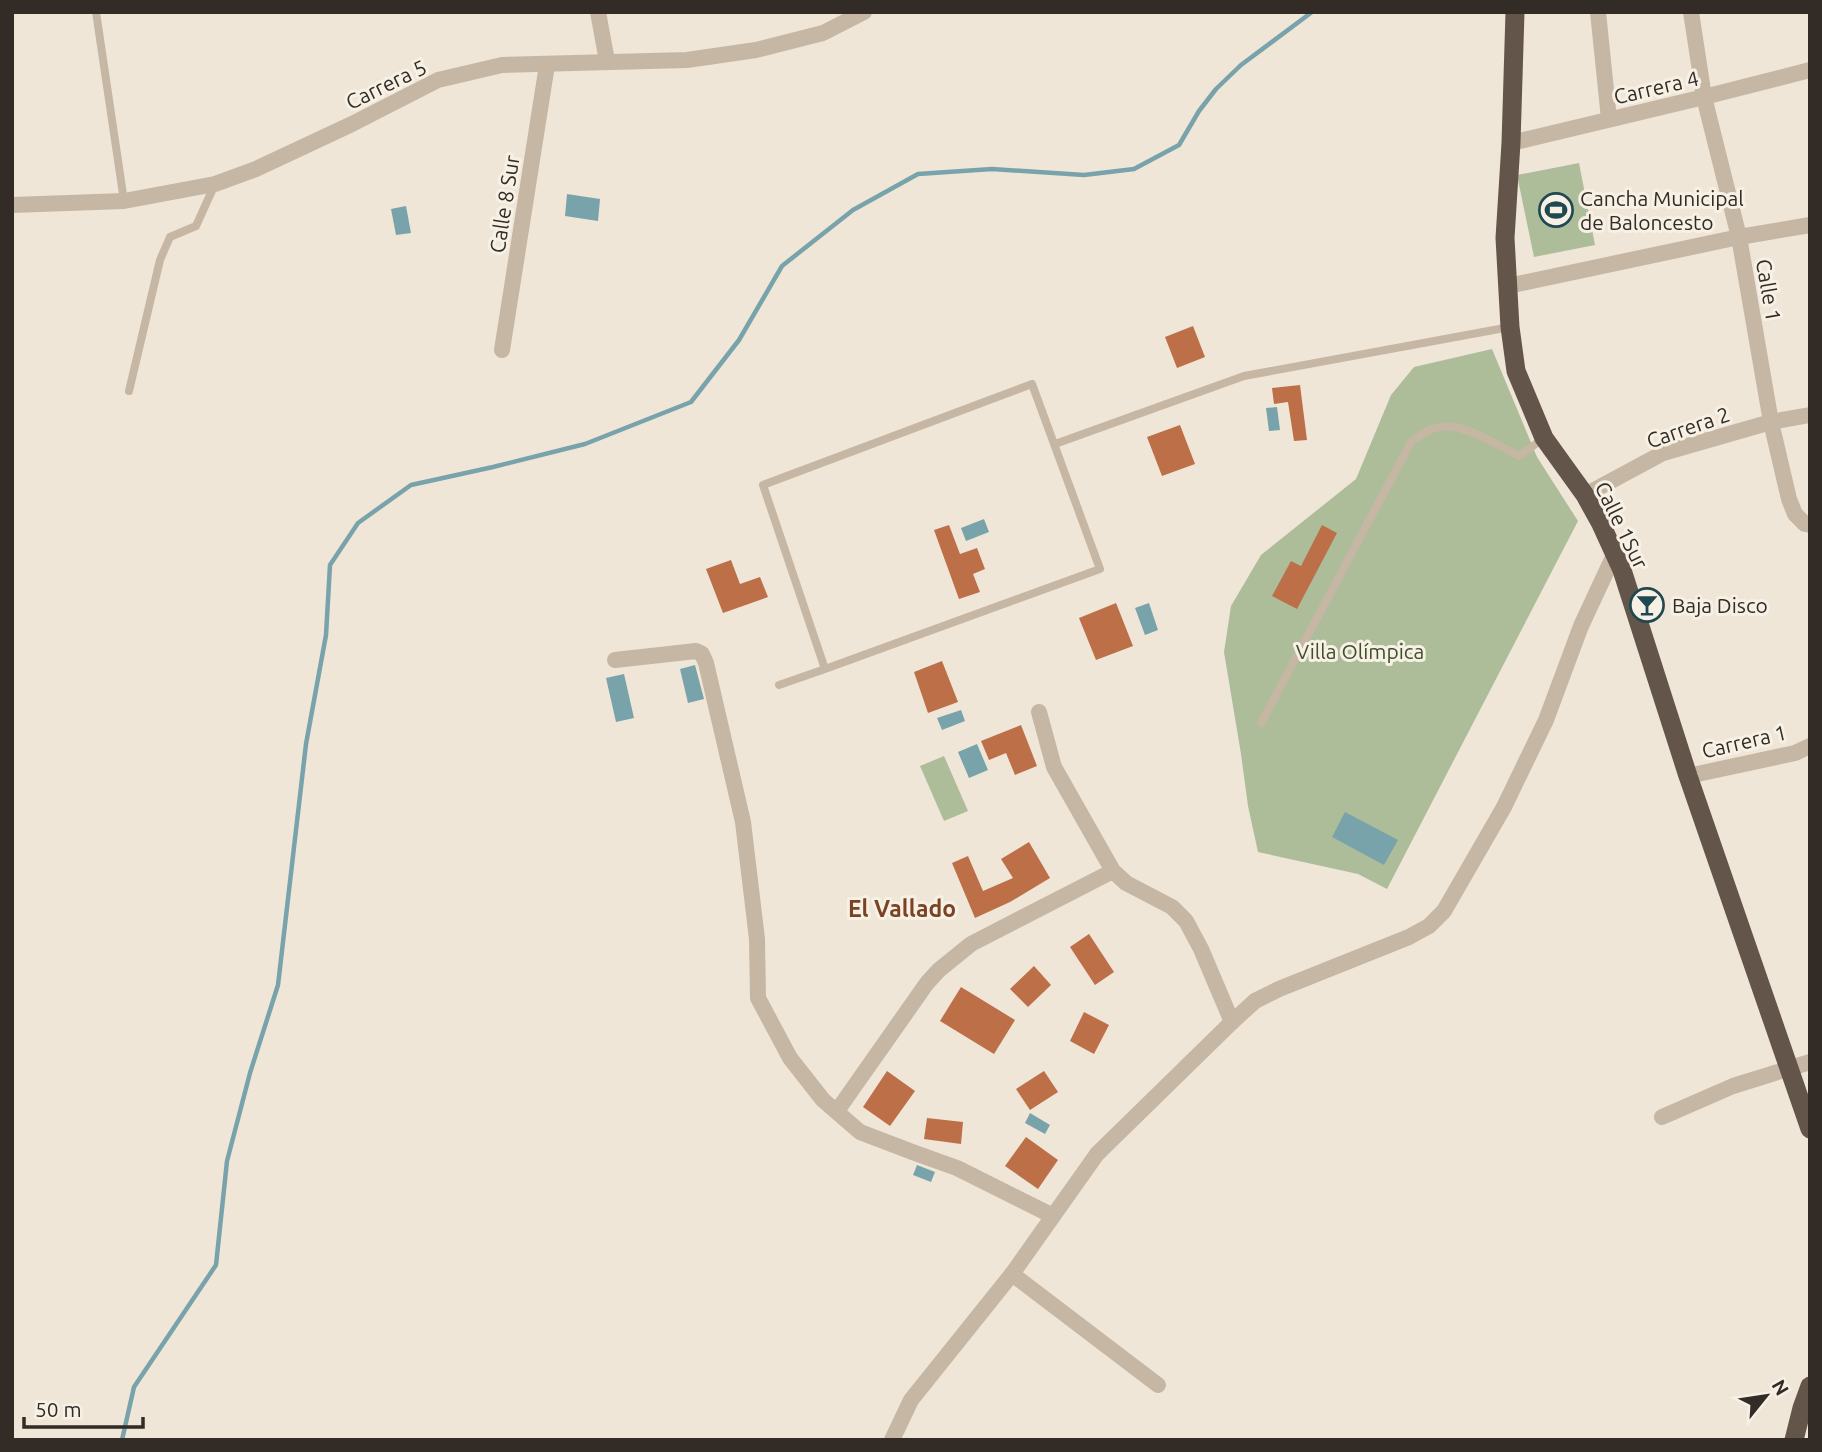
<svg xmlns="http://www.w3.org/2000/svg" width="1822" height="1452" viewBox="0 0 1822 1452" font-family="Ubuntu,sans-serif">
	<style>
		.green { fill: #adbd9a }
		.water { fill: #79a3aa }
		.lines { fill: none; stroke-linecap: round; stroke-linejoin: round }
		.stream { stroke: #79a3aa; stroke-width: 4.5 }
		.building { fill: #bd6f48 }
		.service { stroke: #c6b7a5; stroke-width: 8 }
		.minor { stroke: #c6b7a5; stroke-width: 16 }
		.trunk { stroke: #63554a; stroke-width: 19 }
		.labels { text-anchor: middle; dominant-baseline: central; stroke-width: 6; stroke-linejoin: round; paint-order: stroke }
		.street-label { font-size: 21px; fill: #322b26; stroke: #f7f0e4 }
		.poi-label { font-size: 21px; fill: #322b26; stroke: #f7f0e4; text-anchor: start }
		.park-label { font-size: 21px; fill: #3e4f2b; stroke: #f7f0e4 }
		.neighbourhood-label { font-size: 23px; font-weight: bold; fill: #7b4225; stroke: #f7f0e4 }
	</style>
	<rect width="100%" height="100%" fill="#efe6d8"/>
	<g class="green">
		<polygon points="1579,163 1595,245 1534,257 1517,175"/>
		<polygon points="1492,349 1537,457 1578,521 1387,889 1358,874 1258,852 1248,806 1241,754 1224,652 1231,606 1261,555 1356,479 1391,395 1414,367"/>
		<polygon points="944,756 968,811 944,821 920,766"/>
	</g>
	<g class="water">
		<polygon points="567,194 600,199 598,221 565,216"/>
		<polygon points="406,206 411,233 396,235 391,209"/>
		<polygon points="1277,407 1280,430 1269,431 1266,408"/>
		<polygon points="984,519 989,532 966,541 961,528"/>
		<polygon points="1149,603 1158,630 1145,635 1135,608"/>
		<polygon points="695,665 704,699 688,703 680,669"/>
		<polygon points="624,674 634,718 616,722 606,678"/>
		<polygon points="961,710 965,721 942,730 937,718"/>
		<polygon points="977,744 988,770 969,778 958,752"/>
		<polygon points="1345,812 1398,840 1384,865 1332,837"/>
		<polygon points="1030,1113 1050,1125 1045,1134 1025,1123"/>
		<polygon points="917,1165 935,1172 931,1182 913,1175"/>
	</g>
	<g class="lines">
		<polyline class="stream" points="122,1440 134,1387 216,1265 227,1161 250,1073 278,985 306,744 326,635 330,565 358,523 411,485 493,467 585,444 691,402 739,340 782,266 853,210 918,174 992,169 1084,175 1134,169 1179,145 1199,111 1216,89 1241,65 1312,12"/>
	</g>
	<g class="building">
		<polygon points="1193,326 1205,357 1177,368 1165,337"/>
		<polygon points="1300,385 1307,440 1294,441 1288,402 1274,404 1272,388"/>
		<polygon points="1180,425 1195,464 1162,476 1147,437"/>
		<polygon points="949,525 960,554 977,548 985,569 973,574 980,592 959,599 934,530"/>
		<polygon points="1322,525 1337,533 1297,609 1272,596 1291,561 1301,566"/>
		<polygon points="731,560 740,584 760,577 768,597 723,613 706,569"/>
		<polygon points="1116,603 1133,646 1096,660 1079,618"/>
		<polygon points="942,661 958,702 928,713 914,672"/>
		<polygon points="1021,725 1037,766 1015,775 1006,753 989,760 981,741"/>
		<polygon points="1029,842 1050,878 1010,902 975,918 952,863 968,856 983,891 1013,878 1001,859"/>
		<polygon points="1089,934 1114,972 1095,985 1070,947"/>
		<polygon points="1034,966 1051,985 1028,1007 1010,989"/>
		<polygon points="961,987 1015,1020 994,1054 940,1021"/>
		<polygon points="1084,1012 1109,1025 1094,1054 1070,1041"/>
		<polygon points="887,1071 915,1091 890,1126 863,1107"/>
		<polygon points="1044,1071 1058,1092 1030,1110 1016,1089"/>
		<polygon points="927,1118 963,1122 961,1144 924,1139"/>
		<polygon points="1026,1137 1058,1160 1038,1189 1005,1166"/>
	</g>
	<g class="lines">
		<g class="service">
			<polyline points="96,12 124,201"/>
			<polyline points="129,391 160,260 170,237 196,226 215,184"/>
			<polyline points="1055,444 1244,376 1510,327"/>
			<polyline points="779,685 825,669 1100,569 1032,384 763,485 825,669"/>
			<path d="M1261,723L1411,442C1418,437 1426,430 1435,428C1461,420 1497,445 1519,456L1544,438"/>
		</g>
		<g class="minor">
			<polyline points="598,12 607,61"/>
			<polyline points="1598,12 1609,119"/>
			<polyline points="1691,12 1704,97 1739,237 1771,422 1789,499 1795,514 1805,524 1810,525"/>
			<polyline points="1511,143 1704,97 1810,70"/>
			<polyline points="12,205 124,201 215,184 256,169 352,124 438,80 502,65 687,60 756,50 823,33 864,12"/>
			<polyline points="1508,286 1739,237 1810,225"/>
			<polyline points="502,350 547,65"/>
			<polyline points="1585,495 1663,453 1771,422 1810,415"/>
			<polyline points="615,660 696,651 702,654 706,663 743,822 757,939 758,998 790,1058 823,1100 860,1132 915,1153 957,1168 1053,1216"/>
			<polyline points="1039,712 1054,767 1113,871 1126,883 1172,907 1186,921 1201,949 1232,1022"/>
			<polyline points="1688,776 1795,753 1810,746"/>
			<polyline points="837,1111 927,983 939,970 971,944 1113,871"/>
			<polyline points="1662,1117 1733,1086 1810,1062"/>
			<polyline points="1012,1274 1158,1385"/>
			<polyline points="892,1440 911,1400 1012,1274 1097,1154 1232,1022 1255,1001 1279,989 1409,937 1429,926 1444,911 1504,807 1546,720 1581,626 1615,553"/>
		</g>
		<g class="trunk">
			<polyline points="1515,12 1511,143 1505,238 1510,327 1516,371 1544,438 1585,495 1601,524 1622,570 1688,776 1810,1129"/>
			<polyline points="1794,1440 1802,1408 1810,1386"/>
		</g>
	</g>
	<defs>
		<g id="stadium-ring" transform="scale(1.75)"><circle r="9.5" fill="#f7f0e4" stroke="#1f4850" stroke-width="1.5"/><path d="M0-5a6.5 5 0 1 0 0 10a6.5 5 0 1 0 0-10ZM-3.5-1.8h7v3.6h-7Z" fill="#1f4850"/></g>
		<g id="bar-ring" transform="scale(1.75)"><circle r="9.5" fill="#f7f0e4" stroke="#1f4850" stroke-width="1.5"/><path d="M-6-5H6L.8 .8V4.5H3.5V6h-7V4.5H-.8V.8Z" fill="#1f4850"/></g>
	</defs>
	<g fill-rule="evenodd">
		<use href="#stadium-ring" x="1556" y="210"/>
		<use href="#bar-ring" x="1647" y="605"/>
	</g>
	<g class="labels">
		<g class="street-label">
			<text transform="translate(386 84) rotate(-26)">Carrera 5</text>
			<text transform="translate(1656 87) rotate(-13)">Carrera 4</text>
			<text transform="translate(504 204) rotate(-81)">Calle 8 Sur</text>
			<text transform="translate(1769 290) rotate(80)">Calle 1</text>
			<text transform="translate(1688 427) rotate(-19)">Carrera 2</text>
			<text transform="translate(1622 525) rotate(64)">Calle 1Sur</text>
			<text transform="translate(1744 741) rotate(-13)">Carrera 1</text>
		</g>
		<g class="poi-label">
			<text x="1580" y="198">Cancha Municipal<tspan x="1580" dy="24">de Baloncesto</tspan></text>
			<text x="1672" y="605">Baja Disco</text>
		</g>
		<g class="park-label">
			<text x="1360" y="651">Villa Olímpica</text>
		</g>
		<g class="neighbourhood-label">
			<text x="902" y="908">El Vallado</text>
		</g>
	</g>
	<rect width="1822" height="1452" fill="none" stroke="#322b26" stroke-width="28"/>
	<g transform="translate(1766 1396) rotate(60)" stroke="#f7f0e4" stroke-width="5" paint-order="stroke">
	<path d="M0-5L12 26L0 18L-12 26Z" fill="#322b26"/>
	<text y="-10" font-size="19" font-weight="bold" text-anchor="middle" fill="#322b26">N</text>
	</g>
	<path d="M24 1417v10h119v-10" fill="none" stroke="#322b26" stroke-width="3.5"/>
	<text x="35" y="1417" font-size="21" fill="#322b26" stroke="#f7f0e4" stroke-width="5" paint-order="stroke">50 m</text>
</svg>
